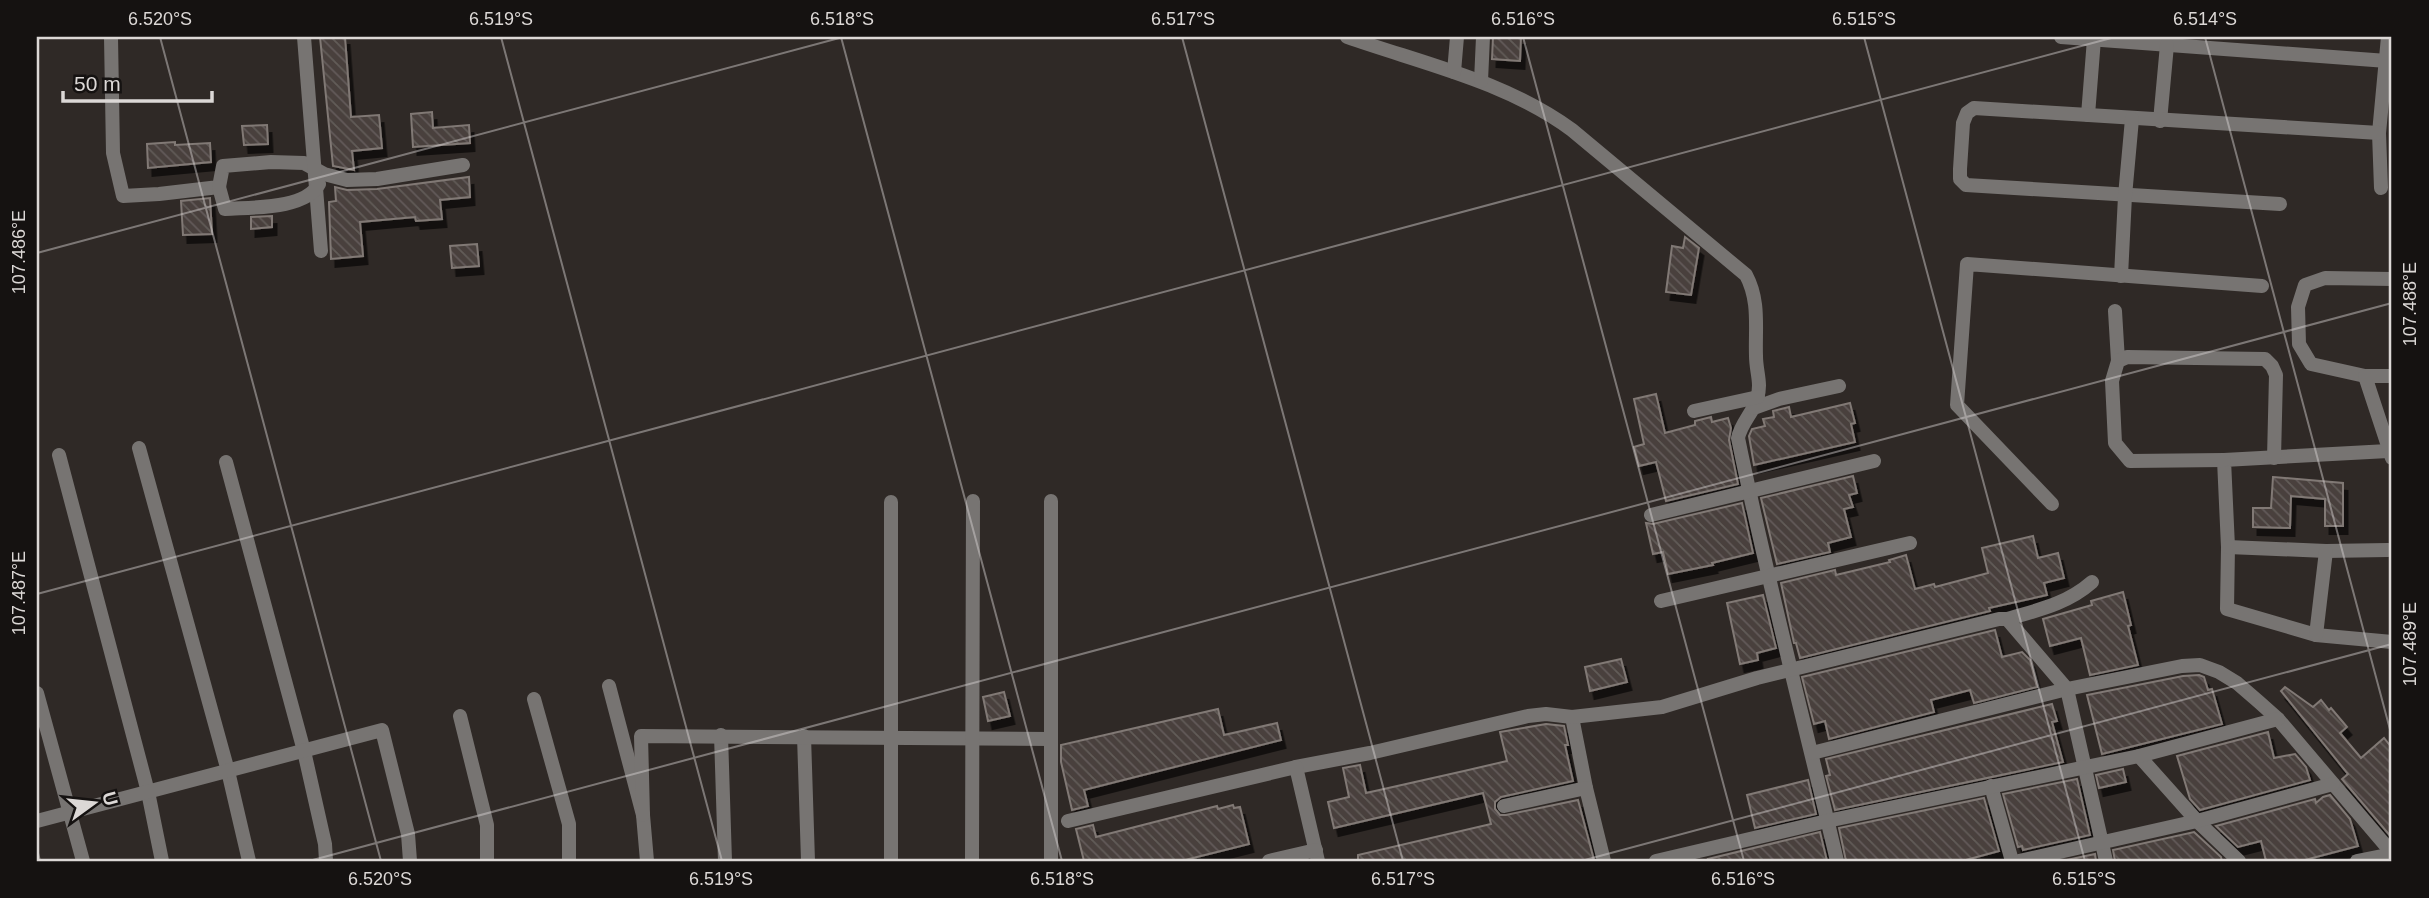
<svg xmlns="http://www.w3.org/2000/svg" width="2429" height="898" viewBox="0 0 2429 898" font-family="Helvetica,sans-serif">
	<style>
		.building { fill: url(#building-back-hatch); stroke: #817975; stroke-width: 2; filter: url(#shadow) }
		.lines { fill: none; stroke-linecap: round; stroke-linejoin: round }
		.minor { stroke: #777472; stroke-width: 14 }
		.ticks { fill: none; stroke: #dcd8d6; stroke-width: 2; stroke-opacity: 0.45 }
		.neatline { fill: none; stroke: #dcd8d6; stroke-width: 2.5 }
		.ticks-label { font-size: 18px; text-anchor: middle; fill: #dcd8d6 }
	</style>
	<defs>
		<pattern id="building-back-hatch" width="6" height="6" patternUnits="userSpaceOnUse" patternTransform="scale(1.75)"><rect width="6" height="6" fill="#48403d"/><path d="M-1 5l2 2M0 0l6 6M5-1l2 2" fill="none" stroke="#625b58"/></pattern>
		<filter id="shadow"><feDropShadow dx="4.5" dy="8" stdDeviation="0" flood-color="#0009"/></filter>
	</defs>
	<rect width="100%" height="100%" fill="#2f2926"/>
	<g class="building">
		<polygon points="320,37 345,37 351,117 379,115 382,148 352,151 354,170 333,166"/>
		<polygon points="1493,37 1521,37 1520,61 1492,59"/>
		<polygon points="432,112 433,128 469,125 470,143 413,147 411,114"/>
		<polygon points="267,125 268,144 244,145 242,126"/>
		<polygon points="175,142 175,145 210,143 211,162 148,168 147,144"/>
		<polygon points="469,177 470,197 440,200 442,219 416,221 415,217 360,222 363,256 331,259 329,202 336,201 335,187 347,190 377,189"/>
		<polygon points="210,198 212,234 183,235 181,201"/>
		<polygon points="272,216 272,227 251,229 251,217"/>
		<polygon points="1685,237 1699,248 1691,295 1666,292 1672,246 1683,248"/>
		<polygon points="477,244 479,266 452,268 450,246"/>
		<polygon points="1656,394 1665,433 1695,425 1695,421 1711,417 1712,422 1728,418 1731,428 1729,440 1738,484 1666,501 1656,462 1639,466 1634,447 1644,444 1634,399"/>
		<polygon points="1850,403 1855,423 1851,424 1855,442 1754,465 1749,436 1752,429 1765,426 1763,419 1774,417 1773,411 1789,407 1791,417"/>
		<polygon points="1853,476 1857,493 1849,495 1853,507 1844,509 1851,537 1828,543 1830,552 1777,564 1761,498"/>
		<polygon points="2273,477 2343,483 2343,526 2325,526 2325,499 2291,496 2290,528 2253,527 2253,508 2271,508"/>
		<polygon points="1742,503 1753,553 1712,563 1713,565 1668,574 1663,552 1653,554 1646,523 1653,524"/>
		<polygon points="2033,536 2038,558 2058,553 2064,578 2044,583 2047,595 1989,608 1990,611 1800,658 1796,643 1794,643 1781,583 1835,570 1836,575 1890,562 1889,560 1906,555 1915,589 1934,584 1935,587 1988,573 1982,548"/>
		<polygon points="2123,592 2131,625 2128,626 2138,665 2090,675 2081,638 2050,646 2043,619 2092,605 2091,601"/>
		<polygon points="1763,595 1776,648 1757,653 1758,660 1740,664 1727,603"/>
		<polygon points="1995,630 2002,657 2022,652 2030,660 2037,687 1974,703 1970,690 1931,700 1934,712 1829,739 1825,721 1814,724 1802,677"/>
		<polygon points="1621,659 1627,682 1590,691 1585,667"/>
		<polygon points="2199,675 2204,677 2208,690 2212,689 2222,724 2102,754 2087,695 2183,676"/>
		<polygon points="2285,687 2313,707 2321,700 2329,710 2331,708 2347,727 2340,733 2361,758 2384,738 2392,748 2392,838 2342,779 2348,774 2281,691"/>
		<polygon points="1004,692 1010,716 988,721 983,697"/>
		<polygon points="2052,704 2057,721 2052,722 2063,762 1835,810 1826,776 1830,775 1826,759"/>
		<polygon points="1218,709 1224,735 1277,723 1281,740 1084,790 1088,806 1072,810 1061,762 1061,745"/>
		<polygon points="1546,724 1564,726 1568,745 1565,745 1573,781 1501,797 1495,802 1495,809 1500,815 1506,815 1578,800 1594,860 1358,861 1358,855 1491,824 1483,793 1334,828 1328,802 1349,797 1343,768 1360,765 1366,793 1464,771 1507,761 1500,732"/>
		<polygon points="2268,732 2274,758 2295,754 2306,767 2310,780 2200,810 2190,799 2177,756"/>
		<polygon points="2123,769 2126,782 2099,788 2096,775"/>
		<polygon points="2077,779 2090,835 2023,850 2022,846 2018,847 2003,794"/>
		<polygon points="1808,780 1816,814 1755,828 1747,795"/>
		<polygon points="2330,795 2350,819 2358,846 2301,861 2266,861 2261,841 2238,847 2216,826 2315,799 2316,803 2323,797"/>
		<polygon points="1984,798 1999,851 1962,861 1846,861 1839,828"/>
		<polygon points="1233,805 1234,808 1240,807 1249,844 1181,861 1084,861 1076,829 1093,825 1096,837 1217,806 1218,809"/>
		<polygon points="1820,832 1827,861 1709,861 1708,859"/>
		<polygon points="2194,832 2221,857 2222,861 2115,861 2113,850"/>
		<polygon points="2095,854 2096,861 2062,861"/>
	</g>
	<g class="lines">
		<g class="minor">
			<polyline points="111,37 113,153 123,196 159,194 219,187 223,166 271,162 304,163 324,174 347,180 377,179 463,165"/>
			<polyline points="304,37 321,251"/>
			<path d="M1347,37C1424,64 1505,81 1572,130L1746,275C1760,301 1755,328 1756,356C1756,372 1762,383 1757,399C1753,413 1741,423 1738,438C1767,580 1804,720 1837,861"/>
			<polyline points="2061,37 2387,61"/>
			<polyline points="1454,72 1457,37"/>
			<polyline points="1481,81 1483,37"/>
			<polyline points="2088,115 2094,39"/>
			<polyline points="2160,121 2167,45"/>
			<path d="M219,187L225,209C250,207 305,210 319,184"/>
			<polyline points="2381,188 2379,133 2388,37"/>
			<polyline points="2280,204 1966,185 1960,179 1960,169 1963,123 1967,113 1974,108 2379,133"/>
			<polyline points="2121,276 2125,196 2132,119"/>
			<polyline points="2115,311 2118,361"/>
			<polyline points="2365,376 2311,364 2299,344 2298,307 2305,285 2325,278 2392,279"/>
			<polyline points="1754,408 1779,399 1839,386"/>
			<polyline points="1694,411 1758,397"/>
			<polyline points="139,448 228,771 249,861"/>
			<polyline points="2388,451 2224,460 2228,547 2227,609 2316,635 2392,642"/>
			<polyline points="59,455 148,792 162,861"/>
			<polyline points="2392,458 2365,376 2392,376"/>
			<polyline points="2224,460 2130,461 2115,443 2112,381 2118,361 2127,357 2265,359 2272,366 2276,375 2274,458"/>
			<polyline points="226,462 304,751 325,844 326,861"/>
			<polyline points="2052,504 1957,405 1967,264 2262,286"/>
			<polyline points="1651,515 1874,461"/>
			<polyline points="2228,547 2326,551 2388,550"/>
			<polyline points="1661,601 1910,543"/>
			<path d="M2007,619C2038,610 2067,604 2092,582"/>
			<polyline points="2316,635 2326,551"/>
			<polyline points="609,686 643,815 647,861"/>
			<polyline points="37,693 83,861"/>
			<polyline points="534,699 569,824 569,861"/>
			<polyline points="460,716 487,825 487,861"/>
			<polyline points="1572,717 1586,788"/>
			<polyline points="721,735 725,861"/>
			<polyline points="804,736 808,861"/>
			<polyline points="1812,753 2067,689 2182,666 2200,665 2219,672 2237,683 2259,702 2278,719 2392,853"/>
			<polyline points="2139,756 2197,821 2239,861"/>
			<polyline points="1296,767 1370,753 1528,716 1546,714 1572,717 1662,707 1757,678 1999,619 2007,619 2067,689 2106,861"/>
			<polyline points="1991,786 2012,861"/>
			<polyline points="1504,806 1586,788 1604,861"/>
			<polyline points="643,815 641,736 1051,739"/>
			<polyline points="37,821 382,730 408,834 410,861"/>
			<polyline points="1068,821 1296,767 1318,861"/>
			<polyline points="891,861 891,502"/>
			<polyline points="972,861 973,501"/>
			<polyline points="1051,861 1051,501"/>
			<polyline points="1269,861 1316,850"/>
			<polyline points="1656,861 1827,821 2139,756 2278,719"/>
			<polyline points="2019,861 2197,821 2333,784"/>
			<polyline points="2357,861 2392,854"/>
		</g>
	</g>
	<path class="ticks" d="M160,37L381,861M501,37L722,861M841,37L1062,861M1182,37L1403,861M1523,37L1744,861M1864,37L2085,861M2205,37L2392,737M37,253L843,37M37,594L2115,37M37,849L40,861M309,861L2392,303M1581,861L2392,644"/>
	<rect width="2429" height="898" fill="none" stroke="#151211" stroke-width="77"/>
	<g transform="translate(94 803) rotate(75)" stroke="#151211" stroke-width="5" paint-order="stroke">
	<path d="M0-5L12 26L0 18L-12 26Z" fill="#dcd8d6"/>
	<text y="-10" font-size="19" font-weight="bold" text-anchor="middle" fill="#dcd8d6">U</text>
	</g>
	<path d="M63 91v10h149v-10" fill="none" stroke="#dcd8d6" stroke-width="3.5"/>
	<text x="74" y="91" font-size="21" fill="#dcd8d6" stroke="#151211" stroke-width="5" paint-order="stroke">50 m</text>
	<rect x="38" y="38" width="2352" height="822" class="neatline"/>
	<g class="ticks-label">
		<text x="160" y="25">6.520°S</text>
		<text x="501" y="25">6.519°S</text>
		<text x="842" y="25">6.518°S</text>
		<text x="1183" y="25">6.517°S</text>
		<text x="1523" y="25">6.516°S</text>
		<text x="1864" y="25">6.515°S</text>
		<text x="2205" y="25">6.514°S</text>
		<text transform="translate(19 252) rotate(-90)" y="6">107.486°E</text>
		<text transform="translate(2410 304) rotate(-90)" y="6">107.488°E</text>
		<text transform="translate(19 593) rotate(-90)" y="6">107.487°E</text>
		<text transform="translate(2410 644) rotate(-90)" y="6">107.489°E</text>
		<text x="380" y="885">6.520°S</text>
		<text x="721" y="885">6.519°S</text>
		<text x="1062" y="885">6.518°S</text>
		<text x="1403" y="885">6.517°S</text>
		<text x="1743" y="885">6.516°S</text>
		<text x="2084" y="885">6.515°S</text>
	</g>
</svg>
